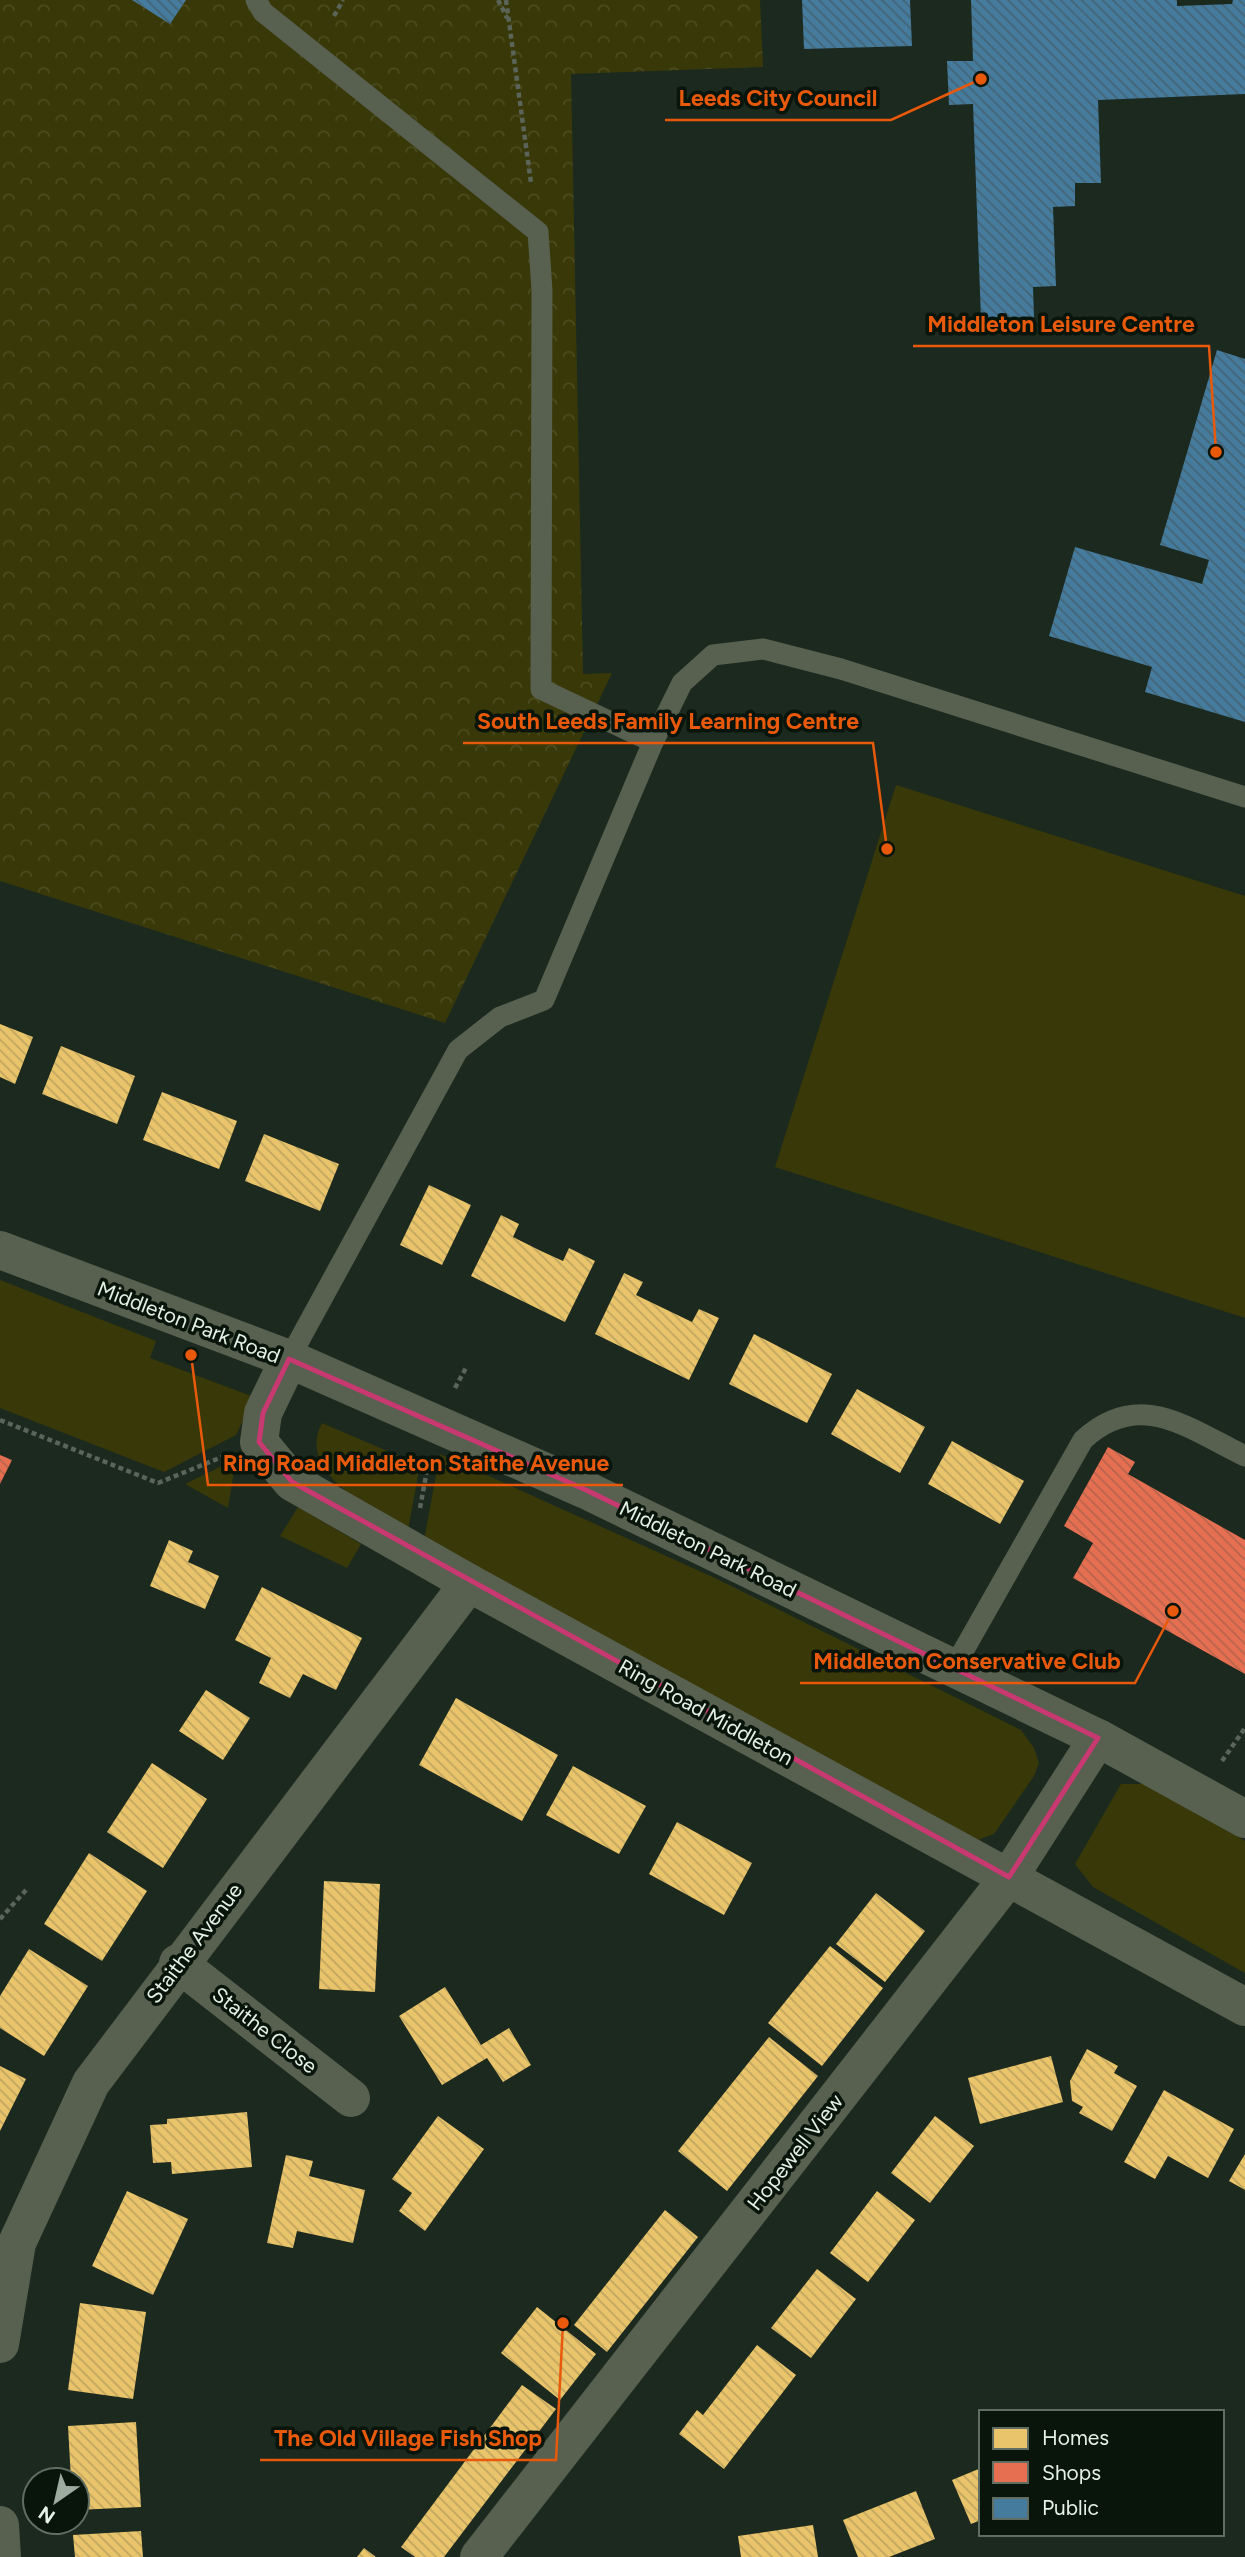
<svg xmlns="http://www.w3.org/2000/svg" width="1245" height="2557" viewBox="0 0 1245 2557" font-family="Figtree,sans-serif">
	<style>
		.green { fill: #383808 }
		.forest { fill: url(#forest-crowns) }
		.homes { fill: url(#homes-back-hatch) }
		.shops { fill: url(#shops-back-hatch) }
		.public { fill: url(#public-back-hatch) }
		.lines { fill: none; stroke-linecap: round; stroke-linejoin: round }
		.path { stroke: #5b6458; stroke-width: 4.5; stroke-dasharray: 5 3.5; stroke-linecap: butt }
		.service { stroke: #586050; stroke-width: 21 }
		.minor { stroke: #586050; stroke-width: 38 }
		.tertiary { stroke: #586050; stroke-width: 38 }
		.marked { fill: none; stroke: #c73970; stroke-width: 5; stroke-linejoin: round }
		.labels { text-anchor: middle; dominant-baseline: central; stroke-width: 7; stroke-linejoin: round; paint-order: stroke }
		.street-label { font-size: 21px; fill: #e3f2e5; stroke: #09140b }
		.leader { fill: none; stroke: #e8590c; stroke-width: 2.5 }
		.callout-dot { fill: #e8590c; stroke: #09140b; stroke-width: 2.5 }
		.callout-label { font-size: 23px; text-anchor: middle; font-weight: bold; fill: #e8590c; stroke: #09140b; stroke-width: 7; stroke-linejoin: round; paint-order: stroke }
	</style>
	<defs>
		<pattern id="forest-crowns" width="20" height="18" patternUnits="userSpaceOnUse" patternTransform="scale(1.75)"><rect width="20" height="18" fill="#383808"/><path d="M2 6a3 3 0 1 1 6 0M12 15a3 3 0 1 1 6 0" fill="none" stroke="#4b4c20"/></pattern>
		<pattern id="homes-back-hatch" width="6" height="6" patternUnits="userSpaceOnUse" patternTransform="scale(1.75)"><rect width="6" height="6" fill="#e9c46a"/><path d="M-1 5l2 2M0 0l6 6M5-1l2 2" fill="none" stroke="#c0a561"/></pattern>
		<pattern id="shops-back-hatch" width="6" height="6" patternUnits="userSpaceOnUse" patternTransform="scale(1.75)"><rect width="6" height="6" fill="#e76f51"/><path d="M-1 5l2 2M0 0l6 6M5-1l2 2" fill="none" stroke="#b6644d"/></pattern>
		<pattern id="public-back-hatch" width="6" height="6" patternUnits="userSpaceOnUse" patternTransform="scale(1.75)"><rect width="6" height="6" fill="#457b9d"/><path d="M-1 5l2 2M0 0l6 6M5-1l2 2" fill="none" stroke="#456475"/></pattern>
	</defs>
	<rect width="100%" height="100%" fill="#1c291e"/>
	<g class="green">
		<polygon points="896,785 1245,896 1245,1318 775,1167"/>
		<polygon points="0,1280 156,1341 150,1358 254,1397 236,1435 164,1472 0,1408"/>
		<path d="M322,1423L420,1465L408,1530C375,1511 295,1473 322,1423Z"/>
		<polygon points="440,1454 715,1578 1021,1730 1034,1748 1039,1763 1034,1776 994,1834 978,1840 424,1540"/>
		<polygon points="236,1459 228,1508 185,1484"/>
		<polygon points="298,1507 361,1544 347,1568 280,1536"/>
		<polygon points="1121,1784 1144,1784 1245,1841 1245,1973 1093,1887 1075,1864"/>
	</g>
	<polygon class="forest" points="0,0 760,0 763,67 571,74 583,674 612,673 445,1023 0,881"/>
	<g class="homes">
		<polygon points="0,1024 33,1037 15,1084 0,1077"/>
		<polygon points="61,1046 135,1076 117,1124 42,1094"/>
		<polygon points="162,1092 237,1121 219,1169 143,1140"/>
		<polygon points="264,1134 339,1164 320,1211 245,1181"/>
		<polygon points="429,1185 471,1205 442,1265 400,1245"/>
		<polygon points="501,1215 519,1224 513,1237 541,1251 563,1261 569,1248 595,1261 565,1322 471,1276"/>
		<polygon points="624,1273 643,1282 636,1295 665,1309 692,1322 699,1309 719,1318 689,1380 595,1334"/>
		<polygon points="754,1334 832,1374 807,1423 729,1384"/>
		<polygon points="857,1389 925,1427 900,1473 831,1434"/>
		<polygon points="952,1441 1024,1481 1000,1524 928,1484"/>
		<polygon points="169,1540 193,1551 188,1562 219,1576 205,1609 150,1586"/>
		<polygon points="262,1587 362,1638 336,1690 303,1674 290,1698 259,1683 271,1658 235,1640"/>
		<polygon points="206,1690 250,1718 223,1760 179,1731"/>
		<polygon points="456,1698 558,1755 522,1821 419,1765"/>
		<polygon points="152,1763 207,1799 163,1868 107,1832"/>
		<polygon points="573,1766 646,1806 619,1854 546,1815"/>
		<polygon points="677,1822 752,1863 724,1915 649,1874"/>
		<polygon points="89,1853 147,1891 102,1961 44,1924"/>
		<polygon points="324,1881 380,1884 375,1992 319,1989"/>
		<polygon points="876,1893 925,1931 885,1982 836,1944"/>
		<polygon points="830,1946 883,1988 822,2066 768,2023"/>
		<polygon points="29,1949 88,1986 44,2056 0,2028 0,1996"/>
		<polygon points="445,1987 481,2045 509,2028 531,2065 503,2082 487,2058 442,2085 399,2016"/>
		<polygon points="769,2037 818,2076 727,2191 678,2151"/>
		<polygon points="1087,2049 1118,2066 1114,2073 1137,2086 1112,2131 1079,2113 1083,2107 1072,2101 1070,2081"/>
		<polygon points="1051,2056 1063,2102 980,2124 968,2078"/>
		<polygon points="0,2066 26,2079 0,2131"/>
		<polygon points="1164,2090 1234,2129 1208,2178 1168,2156 1155,2179 1124,2162"/>
		<polygon points="247,2112 252,2167 172,2174 171,2162 153,2163 150,2125 167,2124 167,2119"/>
		<polygon points="438,2116 484,2149 425,2231 399,2211 412,2193 392,2179"/>
		<polygon points="935,2116 974,2146 930,2203 891,2173"/>
		<polygon points="1245,2154 1245,2190 1229,2181"/>
		<polygon points="286,2155 313,2161 309,2176 365,2190 353,2243 297,2231 293,2248 267,2243"/>
		<polygon points="127,2191 188,2219 153,2295 92,2266"/>
		<polygon points="877,2191 915,2220 868,2282 830,2253"/>
		<polygon points="665,2210 698,2237 607,2352 574,2325"/>
		<polygon points="817,2269 856,2299 811,2358 771,2328"/>
		<polygon points="80,2303 146,2312 133,2399 68,2390"/>
		<polygon points="537,2307 596,2354 560,2400 501,2353"/>
		<polygon points="757,2345 796,2375 724,2469 679,2434 697,2410 703,2415"/>
		<polygon points="522,2385 556,2409 444,2557 415,2557 401,2547"/>
		<polygon points="136,2422 141,2507 77,2510 77,2480 71,2480 68,2426"/>
		<polygon points="981,2468 981,2520 971,2524 952,2480"/>
		<polygon points="916,2491 935,2539 889,2557 858,2557 843,2520"/>
		<polygon points="813,2525 818,2557 741,2557 738,2536"/>
		<polygon points="141,2531 143,2557 75,2557 73,2535"/>
		<polygon points="364,2548 376,2557 357,2557"/>
	</g>
	<g class="shops">
		<polygon points="1108,1447 1135,1462 1128,1474 1245,1540 1245,1674 1073,1578 1093,1543 1064,1526"/>
		<polygon points="0,1455 12,1460 0,1484"/>
	</g>
	<g class="public">
		<polygon points="132,0 186,0 170,24"/>
		<polygon points="802,0 910,0 912,46 804,49"/>
		<polygon points="971,0 1177,0 1177,6 1232,4 1233,0 1245,0 1245,94 1098,100 1101,183 1075,183 1075,206 1053,207 1056,286 1033,287 1034,317 981,319 973,104 949,105 947,61 973,61"/>
		<polygon points="1217,350 1245,359 1245,722 1145,692 1152,667 1049,636 1075,547 1202,584 1209,560 1160,545"/>
	</g>
	<g class="lines">
		<g class="path">
			<polyline points="498,0 507,18"/>
			<polyline points="506,0 531,183"/>
			<polyline points="334,16 343,0"/>
			<polyline points="455,1388 467,1366"/>
			<polyline points="0,1420 158,1483 222,1457"/>
			<polyline points="420,1508 428,1465"/>
			<polyline points="1222,1761 1245,1728"/>
			<polyline points="0,1919 26,1890"/>
		</g>
		<g class="service">
			<polyline points="256,0 263,12 538,232 542,290 541,689 653,742"/>
			<polyline points="289,1359 458,1050 500,1017 544,1000 653,742 682,683 713,655 763,649 841,669 1245,797"/>
			<path d="M953,1669L1083,1440C1139,1388 1188,1428 1245,1456"/>
		</g>
		<g class="minor">
			<polyline points="289,1359 263,1413 259,1442 292,1482 469,1583 1245,2007"/>
			<polyline points="178,1963 351,2098"/>
			<polyline points="0,2344 17,2243 91,2083 469,1583"/>
			<polyline points="0,2525 2,2557"/>
			<polyline points="479,2557 1009,1877 1098,1738"/>
		</g>
		<polyline class="tertiary" points="0,1250 289,1359 586,1490 1098,1738 1245,1819"/>
	</g>
	<path class="marked" d="M289,1359L586,1490L1098,1738L1009,1877L292,1482L259,1442L263,1413Z"/>
	<g class="labels">
		<g class="street-label">
			<text transform="translate(189 1322) rotate(21)">Middleton Park Road</text>
			<text transform="translate(708 1549) rotate(26)">Middleton Park Road</text>
			<text transform="translate(706 1712) rotate(29)">Ring Road Middleton</text>
			<text transform="translate(194 1943) rotate(-53)">Staithe Avenue</text>
			<text transform="translate(265 2030) rotate(38)">Staithe Close</text>
			<text transform="translate(795 2152) rotate(-52)">Hopewell View</text>
		</g>
	</g>
	<path class="leader" d="M981 79L891 120H665M1216 452L1209 346H913M887 849L873 743H463M191 1355L208 1485H623M1173 1611L1135 1683H800M563 2323L556 2460H260"/>
	<g class="callout-dot">
		<circle cx="981" cy="79" r="7"/>
		<circle cx="1216" cy="452" r="7"/>
		<circle cx="887" cy="849" r="7"/>
		<circle cx="191" cy="1355" r="7"/>
		<circle cx="1173" cy="1611" r="7"/>
		<circle cx="563" cy="2323" r="7"/>
	</g>
	<g class="callout-label">
		<text x="778" y="106">Leeds City Council</text>
		<text x="1061" y="332">Middleton Leisure Centre</text>
		<text x="668" y="729">South Leeds Family Learning Centre</text>
		<text x="416" y="1471">Ring Road Middleton Staithe Avenue</text>
		<text x="967" y="1669">Middleton Conservative Club</text>
		<text x="408" y="2446">The Old Village Fish Shop</text>
	</g>
	<rect x="979" y="2410" width="245" height="126" fill="#09140b" stroke="#606d62" stroke-width="2"/>
	<rect x="993" y="2428" width="35" height="21" fill="#e9c46a" stroke="#606d62" stroke-width="2"/>
	<text x="1042" y="2445" font-size="21" fill="#e3f2e5">Homes</text>
	<rect x="993" y="2462" width="35" height="21" fill="#e76f51" stroke="#606d62" stroke-width="2"/>
	<text x="1042" y="2480" font-size="21" fill="#e3f2e5">Shops</text>
	<rect x="993" y="2498" width="35" height="21" fill="#457b9d" stroke="#606d62" stroke-width="2"/>
	<text x="1042" y="2515" font-size="21" fill="#e3f2e5">Public</text>
	<g transform="translate(56 2501) rotate(214)"><circle r="33" fill="#09140b" stroke="#606d62" stroke-width="2"/>
	<path d="M0-5L12 26L0 18L-12 26Z" fill="#9dac9f"/>
	<text y="-10" font-size="19" font-weight="bold" text-anchor="middle" fill="#e3f2e5">N</text>
	</g>
</svg>
